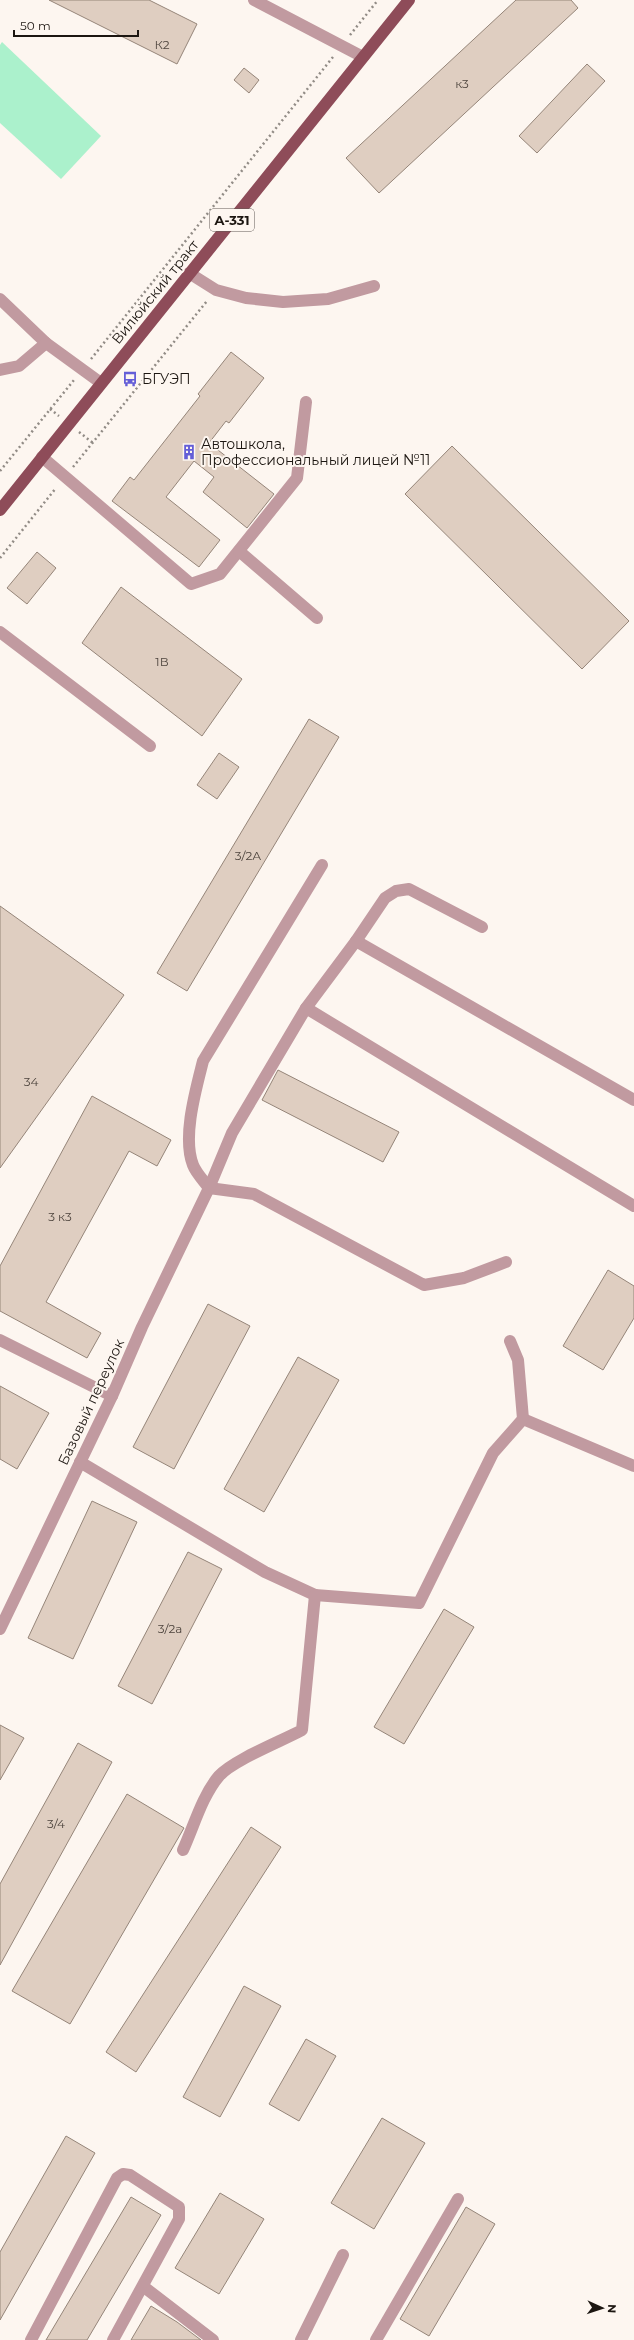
<svg xmlns="http://www.w3.org/2000/svg" width="634" height="2340" viewBox="0 0 634 2340" font-family="Montserrat,sans-serif">
	<style>
		.green { fill: #abf1cc }
		.building { fill: #dfcec1; stroke: #958579 }
		.lines { fill: none; stroke-linecap: round; stroke-linejoin: round }
		.path { stroke: #928c86; stroke-width: 2.5; stroke-dasharray: 2 3; stroke-linecap: butt }
		.minor { stroke: #c19aa0; stroke-width: 12 }
		.major { stroke: #8e4c59; stroke-width: 12 }
		.labels { text-anchor: middle; dominant-baseline: central; stroke-width: 4; stroke-linejoin: round; paint-order: stroke }
		.number-label { font-size: 12px; fill: #4d443d }
		.shield { fill: #fdf6f0; stroke: #605954; stroke-width: 1 }
		.shield-label { font-size: 13px; font-weight: bold; fill: #1c1611 }
		.street-label { font-size: 14px; fill: #1c1611; stroke: #fdf6f0 }
		.poi-label { font-size: 14px; fill: #1c1611; stroke: #fdf6f0; text-anchor: start }
	</style>
	<rect width="100%" height="100%" fill="#fdf6f0"/>
	<polygon class="green" points="2,42 101,136 61,179 0,123 0,45"/>
	<g class="building">
		<polygon points="49,0 149,0 197,24 177,64"/>
		<polygon points="516,0 571,0 578,8 379,193 346,158"/>
		<polygon points="587,64 605,81 537,153 519,136"/>
		<polygon points="244,68 259,80 249,93 234,80"/>
		<polygon points="231,352 264,378 229,423 226,421 209,443 274,494 247,528 203,492 214,477 194,461 166,497 220,540 199,567 112,501 130,477 134,480 200,396 198,394"/>
		<polygon points="452,446 629,621 582,669 405,494"/>
		<polygon points="37,552 56,568 27,604 7,588"/>
		<polygon points="121,587 242,679 202,736 82,643"/>
		<polygon points="309,719 339,737 187,991 157,973"/>
		<polygon points="219,753 239,767 217,799 197,785"/>
		<polygon points="0,906 124,995 0,1168"/>
		<polygon points="278,1070 399,1132 383,1162 262,1100"/>
		<polygon points="92,1096 171,1140 157,1166 129,1151 46,1302 101,1333 87,1358 0,1311 0,1266"/>
		<polygon points="608,1270 634,1286 634,1318 603,1370 563,1346"/>
		<polygon points="208,1304 250,1326 174,1469 133,1447"/>
		<polygon points="298,1357 339,1380 264,1512 224,1489"/>
		<polygon points="0,1386 49,1413 17,1469 0,1459"/>
		<polygon points="92,1501 137,1522 73,1659 28,1638"/>
		<polygon points="188,1552 222,1569 152,1704 118,1686"/>
		<polygon points="444,1609 474,1627 404,1744 374,1727"/>
		<polygon points="0,1725 24,1738 0,1780"/>
		<polygon points="78,1743 112,1762 0,1965 0,1884"/>
		<polygon points="127,1794 184,1828 70,2024 12,1991"/>
		<polygon points="251,1827 281,1847 136,2072 106,2052"/>
		<polygon points="244,1986 281,2006 220,2117 183,2097"/>
		<polygon points="306,2039 336,2056 299,2121 269,2104"/>
		<polygon points="382,2118 425,2143 374,2229 331,2203"/>
		<polygon points="66,2136 95,2153 0,2320 0,2252"/>
		<polygon points="220,2193 264,2219 219,2294 175,2268"/>
		<polygon points="131,2197 161,2215 87,2340 46,2340"/>
		<polygon points="466,2207 495,2224 429,2336 400,2319"/>
		<polygon points="151,2306 177,2322 201,2340 131,2340"/>
	</g>
	<g class="lines">
		<g class="path">
			<polyline points="350,35 378,0"/>
			<polyline points="91,359 333,57"/>
			<polyline points="50,409 59,416"/>
			<polyline points="79,432 93,443"/>
			<polyline points="73,467 207,301"/>
			<polyline points="0,471 74,380"/>
			<polyline points="0,558 56,488"/>
		</g>
		<g class="minor">
			<polyline points="254,0 363,57"/>
			<polyline points="189,273 216,290 246,298 283,302 328,299 374,286"/>
			<polyline points="0,299 46,343"/>
			<polyline points="0,370 19,366 46,343 101,383"/>
			<polyline points="42,457 191,584 220,574 297,478 306,402"/>
			<polyline points="239,551 317,618"/>
			<polyline points="0,632 150,746"/>
			<path d="M322,865L203,1061C196,1089 182,1137 193,1165C196,1173 204,1181 209,1188L254,1194L424,1285L464,1278L506,1262"/>
			<polyline points="356,941 634,1100"/>
			<polyline points="306,1008 634,1206"/>
			<polyline points="0,1340 112,1396"/>
			<polyline points="523,1419 634,1466"/>
			<polyline points="80,1462 265,1572 315,1595"/>
			<polyline points="0,1629 112,1396 142,1327 209,1188 232,1133 306,1008 356,941 385,898 396,891 409,889 482,927"/>
			<path d="M183,1850C194,1826 202,1796 219,1776C233,1760 282,1741 302,1730L315,1595L419,1603L493,1453L523,1419L518,1360L510,1341"/>
			<polyline points="144,2287 213,2340"/>
			<polyline points="31,2340 117,2178 123,2174 130,2175 179,2207 179,2219 113,2340"/>
			<polyline points="301,2340 343,2255"/>
			<polyline points="376,2340 458,2199"/>
		</g>
		<polyline class="major" points="0,510 409,0"/>
	</g>
	<defs>
		<g id="bus-bare" transform="scale(1.2)"><path d="M-5-6H5V4H4V6H2V4H-2V6H-4V4H-5ZM-3.5-4V0h7V-4ZM-3.5 1.2v1.5H-2V1.2ZM2 1.2v1.5H3.5V1.2Z" fill="#645ed7" stroke="#fdf6f0" stroke-width="2.5" paint-order="stroke"/></g>
		<g id="building-bare" transform="scale(1.2)"><path d="M-4-6H4V6H1V3H-1V6H-4ZM-2.5-4.3h1.7v1.8h-1.7ZM.8-4.3h1.7v1.8H.8ZM-2.5-1h1.7V.8h-1.7ZM.8-1h1.7V.8H.8Z" fill="#645ed7" stroke="#fdf6f0" stroke-width="2.5" paint-order="stroke"/></g>
	</defs>
	<g fill-rule="evenodd">
		<use href="#bus-bare" x="130" y="379"/>
		<use href="#building-bare" x="189" y="452"/>
	</g>
	<g class="labels">
		<g class="number-label">
			<text x="162" y="44">К2</text>
			<text x="462" y="83">к3</text>
			<text x="162" y="661">1В</text>
			<text x="248" y="855">3/2А</text>
			<text x="31" y="1081">34</text>
			<text x="60" y="1216">3 к3</text>
			<text x="170" y="1628">3/2а</text>
			<text x="56" y="1823">3/4</text>
		</g>
		<rect class="shield" x="210" y="209" width="44" height="22" rx="3"/>
		<g class="shield-label">
			<text x="232" y="220">А-331</text>
		</g>
		<g class="street-label">
			<text transform="translate(155 292) rotate(-51)">Вилюйский тракт</text>
			<text transform="translate(91 1402) rotate(-65)">Базовый переулок</text>
		</g>
		<g class="poi-label">
			<text x="142" y="379">БГУЭП</text>
			<text x="201" y="444">Автошкола,<tspan x="201" dy="16">Профессиональный лицей №11</tspan></text>
		</g>
	</g>
	<g transform="translate(602 2308) rotate(93)" stroke="#fdf6f0" stroke-width="3" paint-order="stroke">
	<path d="M0-3L7 15L0 10L-7 15Z" fill="#1c1611"/>
	<text y="-6" font-size="11" font-weight="bold" text-anchor="middle" fill="#1c1611">N</text>
	</g>
	<path d="M14 30v6h124v-6" fill="none" stroke="#1c1611" stroke-width="2"/>
	<text x="20" y="30" font-size="12" fill="#1c1611" stroke="#fdf6f0" stroke-width="3" paint-order="stroke">50 m</text>
</svg>
